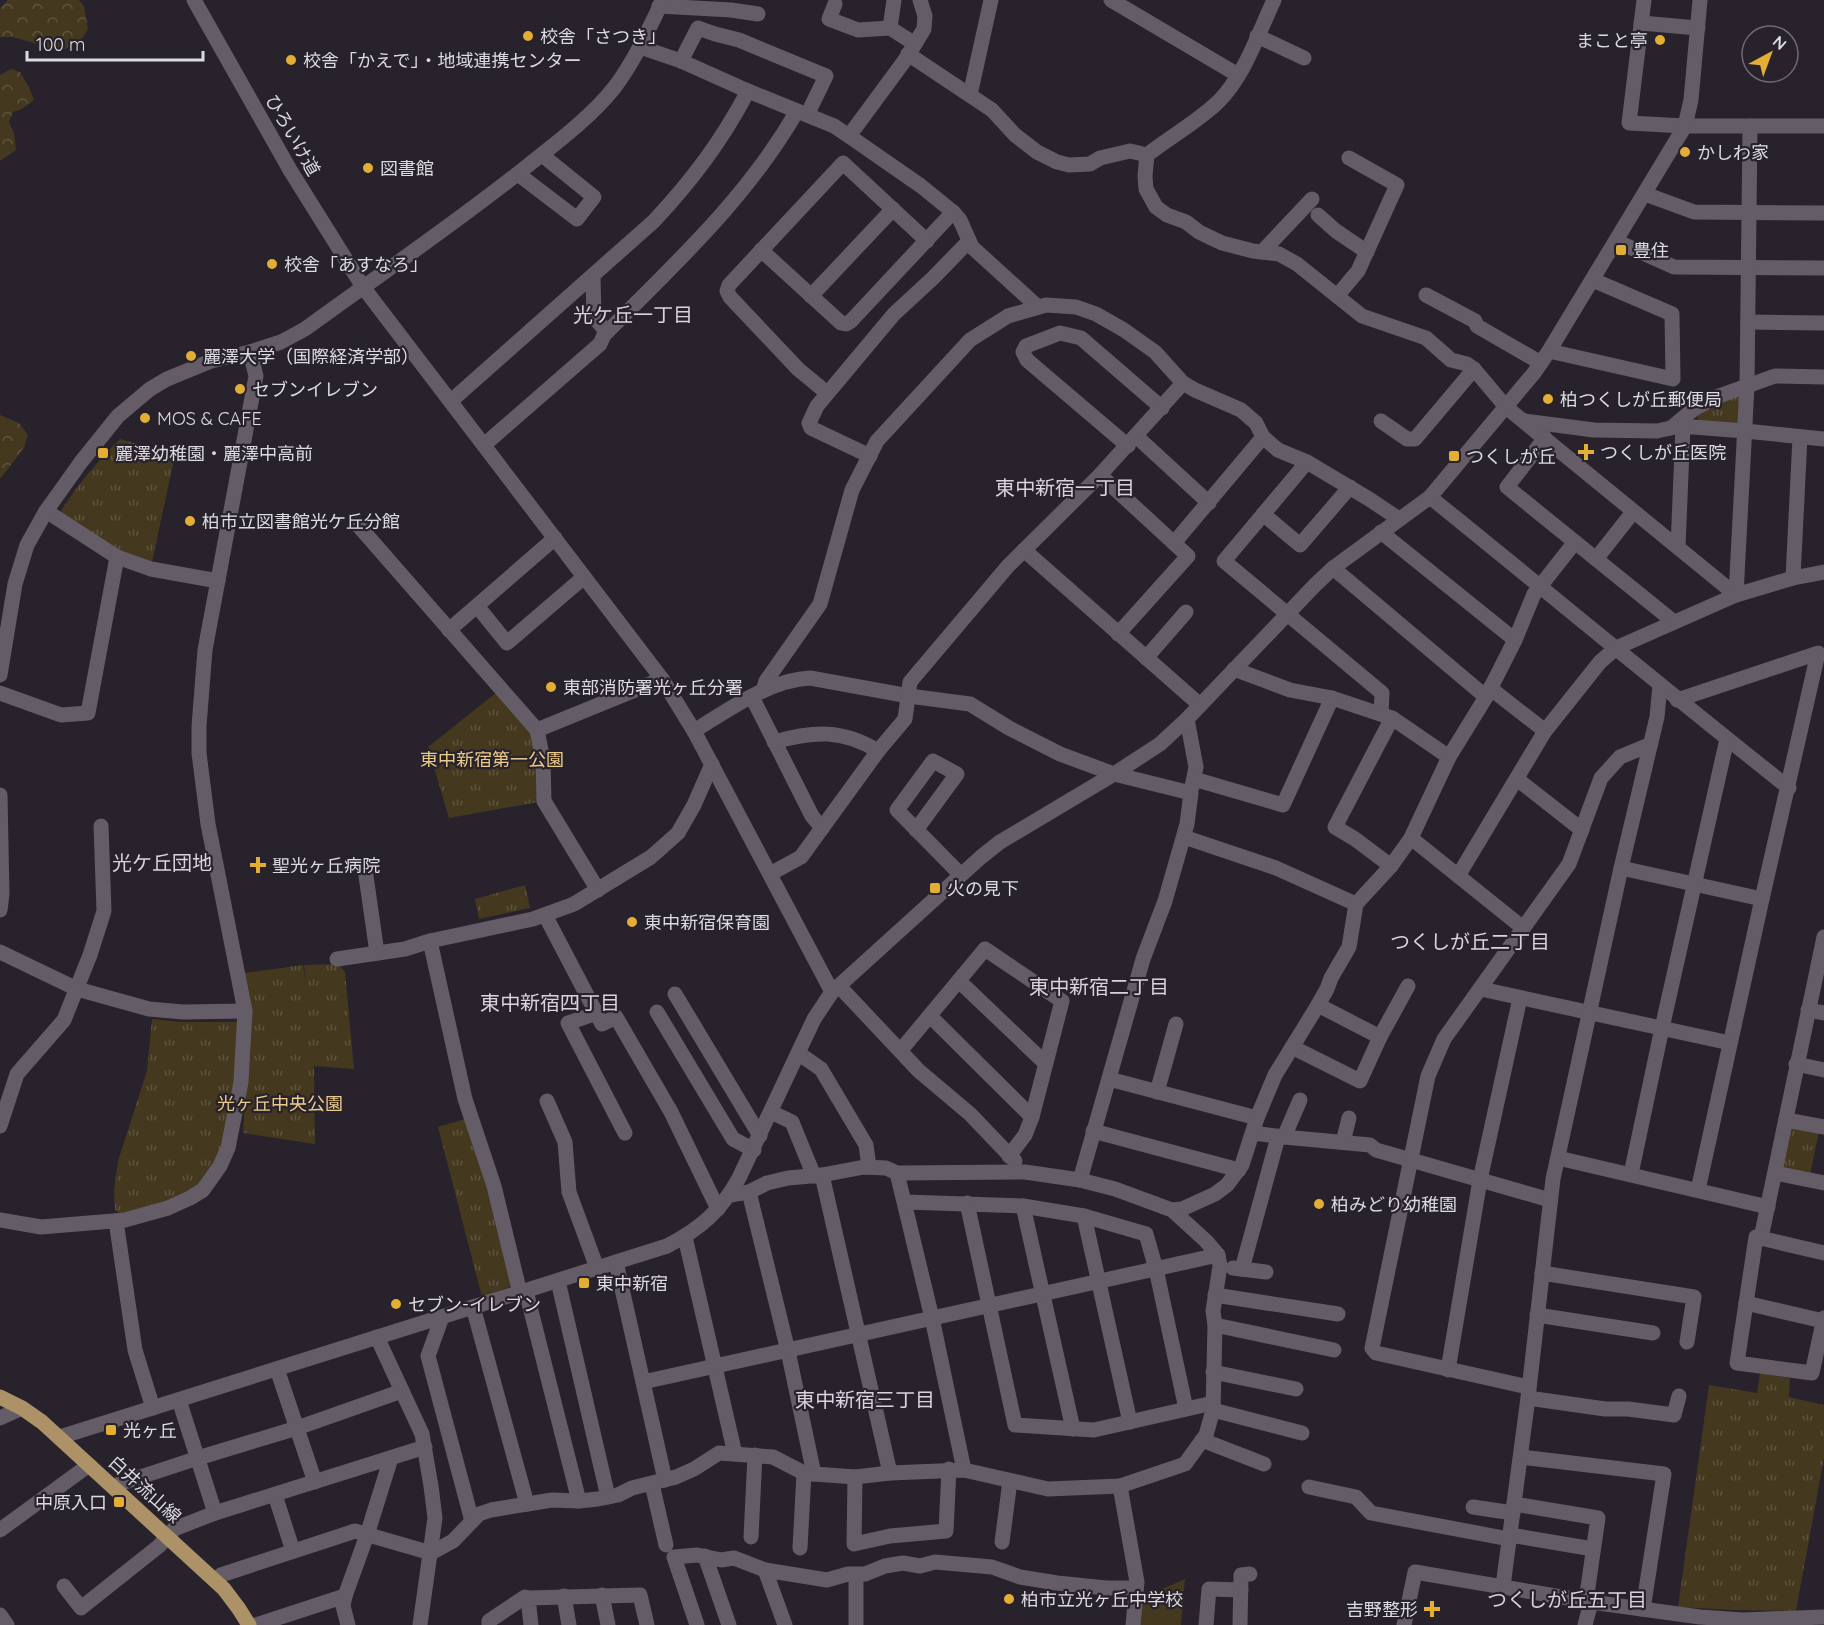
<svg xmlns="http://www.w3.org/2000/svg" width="1824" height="1625" viewBox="0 0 1824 1625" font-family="Quicksand,'Noto Sans JP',sans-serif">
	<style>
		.green { fill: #44381f }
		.forest { fill: url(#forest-crowns) }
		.park { fill: url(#park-tufts) }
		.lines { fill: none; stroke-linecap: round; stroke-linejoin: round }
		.minor { stroke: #645d68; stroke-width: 15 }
		.major { stroke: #ac9266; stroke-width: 15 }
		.poi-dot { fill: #e2af34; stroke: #27222b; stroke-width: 2 }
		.labels { text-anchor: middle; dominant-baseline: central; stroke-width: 4.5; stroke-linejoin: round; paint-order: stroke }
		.poi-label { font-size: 18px; fill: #dddae0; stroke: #27222b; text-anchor: start }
		.street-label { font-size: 18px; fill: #dddae0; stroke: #27222b }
		.park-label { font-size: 18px; fill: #ebcb89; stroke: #27222b }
		.neighbourhood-label { font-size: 20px; fill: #dad2df; stroke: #27222b }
	</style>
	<defs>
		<pattern id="forest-crowns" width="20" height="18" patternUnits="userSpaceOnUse" patternTransform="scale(1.5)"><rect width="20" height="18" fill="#44381f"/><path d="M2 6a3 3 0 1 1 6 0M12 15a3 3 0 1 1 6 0" fill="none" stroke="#5f543f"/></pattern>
		<pattern id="park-tufts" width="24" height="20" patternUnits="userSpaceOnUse" patternTransform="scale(1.5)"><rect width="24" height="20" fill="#44381f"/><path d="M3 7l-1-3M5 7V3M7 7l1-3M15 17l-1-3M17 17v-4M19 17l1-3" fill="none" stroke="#5f543f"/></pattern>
	</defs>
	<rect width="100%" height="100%" fill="#27222b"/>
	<polygon class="green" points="1185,1579 1181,1625 1138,1625 1141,1598"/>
	<g class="forest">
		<polygon points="8,0 79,0 84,6 88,29 80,42 61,51 13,37 0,37 0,8"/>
		<polygon points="11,69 20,72 29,87 34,100 22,109 13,112 9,122 14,133 16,150 0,161 0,75"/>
		<polygon points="0,415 19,423 28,435 24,448 0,479"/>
	</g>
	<g class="park">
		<polygon points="1736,396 1741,399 1740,421 1736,425 1698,421 1697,415 1719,402"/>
		<path d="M120,439L175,455L152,562L128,555L59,514C76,487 97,461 120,439Z"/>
		<polygon points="501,689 537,730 544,801 449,818 428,747"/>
		<polygon points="525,885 530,908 479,919 475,899"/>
		<polygon points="338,964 345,972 354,1069 314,1066 315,1144 243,1133 247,1068 244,973 303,965 306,984 304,965"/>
		<path d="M152,1019L181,1022H238C236,1070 234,1149 199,1185C196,1188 191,1190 187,1192C165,1203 146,1208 122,1215L115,1210L114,1191L118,1161L147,1071Z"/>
		<polygon points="468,1118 491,1187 512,1286 482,1297 438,1127"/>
		<polygon points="1794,1126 1819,1132 1810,1175 1785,1171 1782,1166 1789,1129"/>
		<polygon points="1760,1373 1790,1378 1789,1397 1824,1405 1824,1458 1796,1611 1733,1610 1678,1607 1709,1385 1757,1393"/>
	</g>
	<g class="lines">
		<g class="minor">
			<polyline points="194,0 290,170 363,287 662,679 694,731 832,992"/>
			<polyline points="1111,0 1238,75"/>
			<path d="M1274,0C1258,34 1245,75 1218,102C1197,122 1170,137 1147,155L1145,176L1146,189L1156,207L1167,215L1186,222L1199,232L1222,243L1253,251L1279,254L1297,264L1362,316L1426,338L1451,360L1467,364L1474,369L1506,407L1736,595"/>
			<polyline points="1644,0 1629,123 1685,126 1824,126"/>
			<polyline points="835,4 829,19 858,30 890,28 915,44"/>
			<polyline points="659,6 731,10 758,14"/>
			<polyline points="1641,23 1698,28"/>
			<polyline points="890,28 894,0"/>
			<polyline points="1257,36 1304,58"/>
			<polyline points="640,47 681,61 748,91 834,126 849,136 921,186 953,212 960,220 972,247 1038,307"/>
			<polyline points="908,54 992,110 1015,135 1037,152 1057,162 1069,165 1090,164 1100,158 1130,151 1147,155"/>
			<polyline points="681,61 698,28 715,34 739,40 826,76 807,115"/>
			<polyline points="970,95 991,0"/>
			<polyline points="849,136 905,60 924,29 925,16 920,0"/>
			<polyline points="518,174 577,219 594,197 542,155"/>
			<polyline points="1645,194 1694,212 1824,213"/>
			<polyline points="1318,215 1336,231 1367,252"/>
			<polyline points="1616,241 1674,267 1824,268"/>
			<polyline points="761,250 841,323 846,324 851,321 953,212"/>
			<polyline points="1262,252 1312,199"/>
			<polyline points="593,276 594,317 607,332"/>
			<polyline points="1426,295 1475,321 1477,326 1541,363"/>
			<polyline points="811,296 893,209"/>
			<polyline points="1337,296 1358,271 1397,185 1349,158"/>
			<polyline points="1748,322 1824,323"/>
			<polyline points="1549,351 1673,379 1672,314 1593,280"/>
			<polyline points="827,393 798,369 730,297 727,291 729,285 843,163 927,241"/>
			<path d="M451,401L654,221C693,179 721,142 748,91"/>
			<polyline points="1381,421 1407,439 1415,439 1474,369"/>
			<polyline points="1524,421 1594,430 1657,431 1680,426 1745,431 1824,439"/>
			<polyline points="1671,428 1694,409 1716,397 1775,376 1824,377"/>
			<polyline points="1136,436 1209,503"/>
			<polyline points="1545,438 1507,487 1674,622"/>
			<path d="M484,445L600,344L604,335C674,265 747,198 797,111"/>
			<polyline points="1128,446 1027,360 1023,352 1026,346 1060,333 1081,338 1162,408"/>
			<polyline points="870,456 811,428 809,423 817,406 894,314 933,278 969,241"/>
			<polyline points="1307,462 1224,561 1382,693 1381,714"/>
			<polyline points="1100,475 1188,556 1118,634"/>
			<path d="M1430,497C1550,594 1668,692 1789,788"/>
			<polyline points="46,511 117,557 151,569 218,581"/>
			<polyline points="1263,514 1300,545 1350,487"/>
			<polyline points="357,524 537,730 543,760 544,801 598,890"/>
			<polyline points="1381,532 1515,640"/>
			<polyline points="1174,543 1263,437"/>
			<polyline points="1678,547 1683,426"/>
			<polyline points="1024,550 1200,705"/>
			<polyline points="1596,559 1633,512"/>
			<polyline points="1333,568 1486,697"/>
			<polyline points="1793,578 1800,437"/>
			<polyline points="1736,595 1747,386 1750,126"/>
			<polyline points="477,606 507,643 584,577"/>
			<polyline points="449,630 555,538"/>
			<polyline points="1146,658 1186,612"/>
			<polyline points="1234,669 1290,690 1332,698 1392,718 1449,757"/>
			<path d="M0,675L15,584L27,545L46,511L81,462L118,416L150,389L167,379L211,361L250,352L281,342L305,329C379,275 455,224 526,167C556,143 590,118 614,88C634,62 648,30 663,0"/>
			<polyline points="1490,688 1545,731"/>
			<polyline points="763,691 766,681 820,604 852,490 877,441 970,340 1008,316 1046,305 1076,307 1096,314 1124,330 1155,352 1183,383 1195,390 1241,410 1256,423 1263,437 1278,450 1307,462 1369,499 1399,519"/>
			<polyline points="0,693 61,715 88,713 117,557"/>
			<polyline points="752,697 812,816 822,828"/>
			<polyline points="1677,700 1818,653 1762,899 1698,1190"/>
			<polyline points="1187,719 1196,767 1192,787"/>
			<polyline points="537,730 662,679"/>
			<path d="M694,731C728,710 769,680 810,678L909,696L970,704L1009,728L1060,754L1114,774L1191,793L1187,824L1165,901L1143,959L1080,1180"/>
			<path d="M774,742C813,731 843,729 878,751"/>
			<polyline points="1194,779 1283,805 1332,698"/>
			<polyline points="1517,779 1582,830"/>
			<polyline points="0,795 2,894 0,910"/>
			<polyline points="916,830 957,774 933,761 897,810 961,875"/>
			<polyline points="1184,837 1276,868 1356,904"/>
			<polyline points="1391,866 1355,839 1335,827 1392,718"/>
			<polyline points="1621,868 1762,899"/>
			<polyline points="365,869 377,953"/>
			<polyline points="770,874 801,857 878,751 905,719 910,682 1008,566 1100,475 1183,383"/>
			<polyline points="1458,876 1545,731 1600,662 1616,648 1736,595 1793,578 1824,572"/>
			<polyline points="545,915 602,1024 616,1017 671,1112 718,1209"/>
			<polyline points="1523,928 1411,838 1449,757 1486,697 1515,640 1534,594 1575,542"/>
			<polyline points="0,952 77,989 149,1009 183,1012 245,1011"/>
			<polyline points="337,959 405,949 430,941"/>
			<polyline points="959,981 1045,1063"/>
			<polyline points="839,986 919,1071 970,1114 1015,1161"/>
			<polyline points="1481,989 1730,1043"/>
			<polyline points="675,994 760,1136"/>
			<polyline points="1318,1005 1380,1037"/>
			<polyline points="1808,1010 1824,1013"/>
			<polyline points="657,1012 733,1139 754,1150"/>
			<polyline points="597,1013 568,1023 625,1133"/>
			<polyline points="930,1016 1032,1117"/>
			<polyline points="1292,1047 1360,1081 1380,1037 1408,986"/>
			<polyline points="901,1050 985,949 1062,1001 1032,1117 1025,1135 1009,1156"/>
			<polyline points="798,1053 821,1069 866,1145 869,1167"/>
			<polyline points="1796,1064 1824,1070"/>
			<polyline points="1109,1079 1257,1118"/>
			<polyline points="1157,1092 1176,1024"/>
			<polyline points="547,1101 565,1142 569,1192 597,1268"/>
			<polyline points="771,1112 792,1122 814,1176"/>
			<polyline points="1786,1120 1824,1127"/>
			<polyline points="0,1126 17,1074 64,1020 90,955 104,911 101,826"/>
			<polyline points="1093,1131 1239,1170"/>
			<polyline points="1253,1133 1284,1137 1370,1145 1376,1150 1411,1160 1550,1200"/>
			<polyline points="1284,1137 1300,1100"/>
			<polyline points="1343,1142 1349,1118"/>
			<polyline points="1558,1158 1768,1207"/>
			<polyline points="897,1173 932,1318 964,1470"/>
			<polyline points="1775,1173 1824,1183"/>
			<polyline points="1631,1174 1662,1028 1727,739"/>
			<polyline points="822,1175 890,1473"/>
			<polyline points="749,1192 788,1351 814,1474"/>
			<polyline points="905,1202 1023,1206 1084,1216 1146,1234 1156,1269 1186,1409"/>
			<polyline points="967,1203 1015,1425 1094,1430 1213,1403"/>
			<polyline points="1023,1206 1073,1429"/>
			<polyline points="1172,1210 1182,1209 1215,1194 1227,1185 1242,1165 1257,1118 1275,1075 1318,1005 1327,989 1331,978 1349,947 1356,904 1391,866 1411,838"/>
			<polyline points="1084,1216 1130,1422"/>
			<polyline points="0,1220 41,1227 125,1220 168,1208 190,1198 203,1190 220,1166 228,1148 241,1082 245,1011 208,824 199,753 199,726 205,650 256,376 250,352"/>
			<polyline points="116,1221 135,1350 153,1408"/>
			<polyline points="685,1237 735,1454"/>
			<polyline points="1761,1238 1824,937"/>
			<polyline points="1824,1253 1756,1237 1737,1363 1812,1373 1824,1318"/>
			<polyline points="616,1262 665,1480"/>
			<polyline points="1233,1268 1266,1272"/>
			<polyline points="1242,1269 1278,1137"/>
			<polyline points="1542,1273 1694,1297 1687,1342"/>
			<polyline points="558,1281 608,1497"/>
			<polyline points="526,1291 579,1501"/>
			<polyline points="520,1293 494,1186 465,1099 430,941 533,919 574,904 651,857 678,833 694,805 712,764"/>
			<polyline points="1215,1295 1338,1314"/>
			<polyline points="1746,1303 1823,1321"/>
			<polyline points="473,1307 527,1504"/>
			<polyline points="1537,1315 1653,1333"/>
			<polyline points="442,1317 428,1356 472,1521"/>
			<polyline points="1215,1325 1334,1350"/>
			<polyline points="377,1337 422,1434 431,1486 435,1518 420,1625"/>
			<polyline points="277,1369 315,1482"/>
			<polyline points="1448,1370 1480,1180 1520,998"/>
			<polyline points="1213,1372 1296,1389"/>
			<polyline points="643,1382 1218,1255"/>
			<polyline points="1528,1387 1376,1353 1372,1348 1428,1076 1444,1039 1569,864 1601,778 1620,757 1649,745"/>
			<polyline points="1528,1398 1605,1409 1628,1409 1674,1415 1679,1396"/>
			<polyline points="179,1400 215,1513"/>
			<polyline points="1213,1410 1302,1433"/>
			<polyline points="0,1418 22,1408"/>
			<path d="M60,1437L667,1246C700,1229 721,1211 739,1178L814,1019L832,992L981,857L1000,842L1114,774L1160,744L1187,719L1315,585L1333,568L1430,497L1534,373L1549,351L1685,126L1691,100L1700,0"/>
			<polyline points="1202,1440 1264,1464"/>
			<polyline points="1521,1457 1664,1474 1643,1609"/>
			<polyline points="855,1477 854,1544 890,1536 946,1531 949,1469"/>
			<polyline points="652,1484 666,1545"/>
			<polyline points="1120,1486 1137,1582 1133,1625"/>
			<polyline points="1309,1487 1356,1497 1371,1513 1509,1539"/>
			<polyline points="115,1488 119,1484 198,1458 297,1428 402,1391"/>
			<polyline points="275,1495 293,1551"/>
			<polyline points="1514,1504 1598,1518 1586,1601"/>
			<polyline points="1473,1507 1513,1513"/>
			<polyline points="0,1530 89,1465"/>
			<polyline points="1510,1535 1593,1549"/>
			<polyline points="751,1537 755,1455"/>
			<polyline points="1002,1542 1010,1481"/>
			<polyline points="800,1548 804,1473"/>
			<polyline points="705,1556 729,1625"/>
			<polyline points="856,1574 856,1625"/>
			<polyline points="215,1580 221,1575 355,1531 431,1553 453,1541 479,1514 491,1510 552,1500 579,1501 598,1499 618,1495 632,1488 676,1477 694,1469 719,1453 773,1457 804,1473 814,1474 855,1477 890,1473 964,1470 1048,1489 1120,1486 1185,1464 1206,1435 1213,1410 1215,1325 1213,1311 1220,1266 1218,1255 1206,1241 1172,1210 1115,1189 1080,1180 1025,1172 897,1173 886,1168 864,1167 822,1175 788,1178 767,1183 749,1192 730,1195"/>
			<polyline points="64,1586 81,1608 159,1546 174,1529 215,1513 425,1447"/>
			<polyline points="1503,1586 1528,1398 1553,1179 1621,868 1657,717 1660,685"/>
			<polyline points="602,1595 608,1625"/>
			<polyline points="564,1596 569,1625"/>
			<polyline points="0,1615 7,1625"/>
			<polyline points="256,1625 345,1596"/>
			<polyline points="348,1625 343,1606 345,1596 367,1535 391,1458"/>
			<polyline points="489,1625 489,1621 525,1597 528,1598"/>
			<polyline points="531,1625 528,1598 640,1595 647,1625"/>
			<polyline points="697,1625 674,1557 697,1555 721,1560 734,1558 765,1570"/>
			<polyline points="785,1625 765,1570 827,1580 848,1574 865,1574 885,1566 903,1563 920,1566 935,1562 992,1567 1020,1577 1057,1583 1106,1588 1136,1588"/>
			<polyline points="1206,1625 1209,1589 1241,1590"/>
			<polyline points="1240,1625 1241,1575 1250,1574"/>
			<polyline points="1404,1625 1415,1572 1591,1602 1700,1617 1743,1620 1824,1617"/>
			<polyline points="1585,1625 1591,1602"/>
		</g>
		<polyline class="major" points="0,1397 22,1408 42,1422 224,1589 239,1609 249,1625"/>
	</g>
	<g class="poi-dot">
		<circle cx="528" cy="36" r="6"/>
		<circle cx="1660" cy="40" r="6"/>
		<circle cx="291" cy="60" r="6"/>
		<circle cx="1685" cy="152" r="6"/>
		<circle cx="368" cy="168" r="6"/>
		<rect x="1615" y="244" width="12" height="12" rx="3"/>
		<circle cx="272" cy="264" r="6"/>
		<circle cx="191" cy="356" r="6"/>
		<circle cx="240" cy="389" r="6"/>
		<circle cx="1548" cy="399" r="6"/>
		<circle cx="145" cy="418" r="6"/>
		<path d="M1583 443h6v6h6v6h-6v6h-6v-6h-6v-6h6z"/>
		<rect x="97" y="447" width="12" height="12" rx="3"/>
		<rect x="1448" y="450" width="12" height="12" rx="3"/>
		<circle cx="190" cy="521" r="6"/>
		<circle cx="551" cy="687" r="6"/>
		<path d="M255 856h6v6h6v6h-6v6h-6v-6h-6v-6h6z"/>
		<rect x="929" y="882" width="12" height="12" rx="3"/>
		<circle cx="632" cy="922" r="6"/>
		<circle cx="1319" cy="1204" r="6"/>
		<rect x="578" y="1277" width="12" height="12" rx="3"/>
		<circle cx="396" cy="1304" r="6"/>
		<rect x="105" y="1424" width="12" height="12" rx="3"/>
		<rect x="113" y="1496" width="12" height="12" rx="3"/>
		<circle cx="1009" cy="1599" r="6"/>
		<path d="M1429 1600h6v6h6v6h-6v6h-6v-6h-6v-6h6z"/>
	</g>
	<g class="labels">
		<g class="poi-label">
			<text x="540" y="36">校舎「さつき」</text>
			<text x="1648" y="40" text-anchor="end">まこと亭</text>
			<text x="303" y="60">校舎「かえで」・地域連携センター</text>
			<text x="1697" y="152">かしわ家</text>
			<text x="380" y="168">図書館</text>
			<text x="1633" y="250">豊住</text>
			<text x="284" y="264">校舎「あすなろ」</text>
			<text x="203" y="356">麗澤大学（国際経済学部）</text>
			<text x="252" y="389">セブンイレブン</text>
			<text x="1560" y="399">柏つくしが丘郵便局</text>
			<text x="157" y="418">MOS &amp; CAFE</text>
			<text x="1600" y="452">つくしが丘医院</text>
			<text x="115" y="453">麗澤幼稚園・麗澤中高前</text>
			<text x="1466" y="456">つくしが丘</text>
			<text x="202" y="521">柏市立図書館光ケ丘分館</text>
			<text x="563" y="687">東部消防署光ヶ丘分署</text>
			<text x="272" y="865">聖光ヶ丘病院</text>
			<text x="947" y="888">火の見下</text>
			<text x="644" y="922">東中新宿保育園</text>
			<text x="1331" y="1204">柏みどり幼稚園</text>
			<text x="596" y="1283">東中新宿</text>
			<text x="408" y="1304">セブン-イレブン</text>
			<text x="123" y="1430">光ヶ丘</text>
			<text x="107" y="1502" text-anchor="end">中原入口</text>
			<text x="1021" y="1599">柏市立光ヶ丘中学校</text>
			<text x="1418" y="1609" text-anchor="end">吉野整形</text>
		</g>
		<g class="street-label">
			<text transform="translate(293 135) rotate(60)">ひろいけ道</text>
			<text transform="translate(145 1489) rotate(42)">白井流山線</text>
		</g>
		<g class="park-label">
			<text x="492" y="759">東中新宿第一公園</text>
			<text x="280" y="1103">光ヶ丘中央公園</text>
		</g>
		<g class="neighbourhood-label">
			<text x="633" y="314">光ケ丘一丁目</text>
			<text x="1065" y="487">東中新宿一丁目</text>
			<text x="162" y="862">光ケ丘団地</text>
			<text x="1470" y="941">つくしが丘二丁目</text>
			<text x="1099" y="986">東中新宿二丁目</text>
			<text x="550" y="1002">東中新宿四丁目</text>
			<text x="865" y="1399">東中新宿三丁目</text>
			<text x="1567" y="1599">つくしが丘五丁目</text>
		</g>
	</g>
	<g transform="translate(1770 54) rotate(41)"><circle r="28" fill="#27222b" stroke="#706c73" stroke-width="1.5"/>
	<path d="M0-4.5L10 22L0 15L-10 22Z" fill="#e2af34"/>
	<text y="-9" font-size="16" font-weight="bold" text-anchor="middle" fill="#dddae0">N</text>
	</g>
	<path d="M27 51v9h176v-9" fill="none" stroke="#dddae0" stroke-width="3"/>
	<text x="36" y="51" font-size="18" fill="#dddae0" stroke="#27222b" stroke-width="4.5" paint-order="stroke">100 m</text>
</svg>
